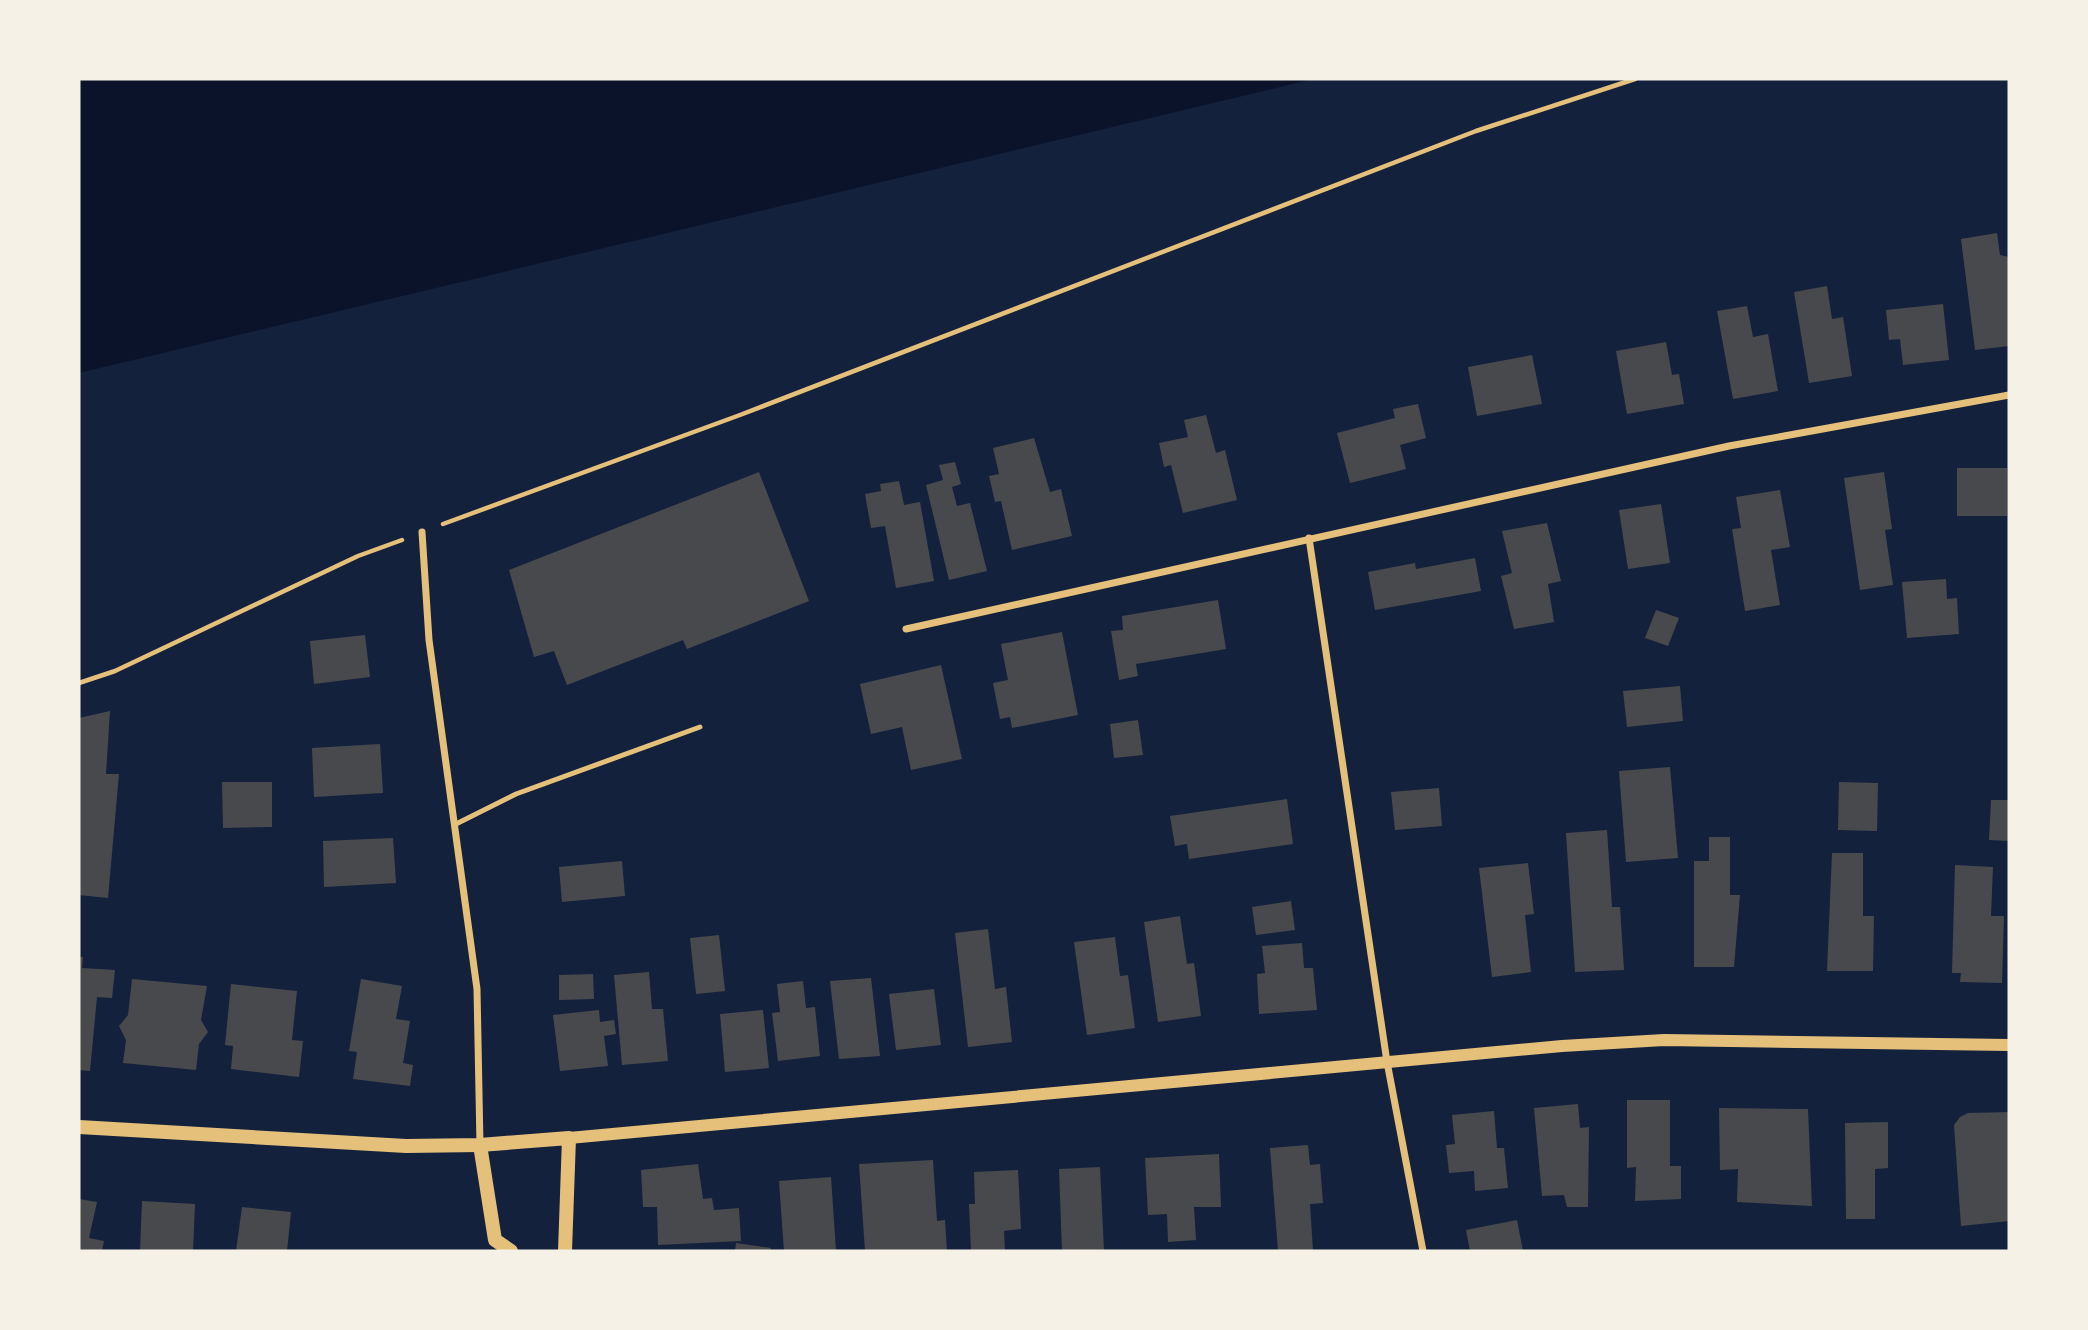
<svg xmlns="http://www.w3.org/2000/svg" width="2088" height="1330" viewBox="0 0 2088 1330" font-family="'Asap Condensed',sans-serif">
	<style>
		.water { fill: #0b132b }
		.building { fill: #48494c }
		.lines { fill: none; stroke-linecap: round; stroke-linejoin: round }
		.path { stroke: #e5c07b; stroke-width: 4.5 }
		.service { stroke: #e5c07b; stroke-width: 5 }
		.minor { stroke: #e5c07b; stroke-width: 7 }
		.tertiary { stroke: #e5c07b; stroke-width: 12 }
		.secondary { stroke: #e5c07b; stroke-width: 14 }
	</style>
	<rect width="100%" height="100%" fill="#14213d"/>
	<polygon class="water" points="79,79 1314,79 79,373"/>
	<g class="building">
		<polygon points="1997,233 2000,255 2009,257 2009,346 1975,350 1961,239"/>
		<polygon points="1827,286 1832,319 1843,317 1852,376 1809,383 1794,292"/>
		<polygon points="1943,304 1949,360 1903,365 1900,339 1889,340 1886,310"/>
		<polygon points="1747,306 1753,337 1768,334 1778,391 1733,399 1717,311"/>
		<polygon points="1666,342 1672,375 1679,374 1684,404 1627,414 1616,351"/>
		<polygon points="1532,355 1542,404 1477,416 1468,367"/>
		<polygon points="1418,404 1426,438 1400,445 1406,469 1350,483 1337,433 1395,418 1393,409"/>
		<polygon points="1206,415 1216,453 1225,450 1237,500 1183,513 1171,465 1164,467 1159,443 1188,437 1184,420"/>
		<polygon points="1034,438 1050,492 1061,489 1072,536 1012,550 1001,501 995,502 989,476 999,474 993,448"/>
		<polygon points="955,462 961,484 952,487 957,506 970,503 987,571 949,580 926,485 943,480 939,465"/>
		<rect x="1957" y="468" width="50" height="48"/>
		<polygon points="759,472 809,601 687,649 683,640 567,685 554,651 534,657 509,570"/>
		<polygon points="1884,472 1892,529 1885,530 1893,585 1860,590 1844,478"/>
		<polygon points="899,481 904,505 920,502 934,581 896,588 885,526 871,528 865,494 881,491 880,484"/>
		<polygon points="1780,490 1790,547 1771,550 1780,605 1745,611 1732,529 1741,528 1736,497"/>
		<polygon points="1661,504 1670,563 1628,569 1619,510"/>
		<polygon points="1547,523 1561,581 1548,584 1554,622 1514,629 1501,576 1512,573 1502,531"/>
		<polygon points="1475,558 1481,591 1375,610 1368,572 1415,563 1416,569"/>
		<polygon points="1946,579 1947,599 1957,598 1959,634 1907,638 1902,582"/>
		<polygon points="1218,600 1226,649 1136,664 1138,676 1119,680 1111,631 1123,630 1122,616"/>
		<polygon points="1656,610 1679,618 1668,646 1645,638"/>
		<polygon points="1062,632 1078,715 1012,728 1010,717 1000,719 993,683 1008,680 1001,644"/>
		<polygon points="365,635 370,677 314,684 310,641"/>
		<polygon points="941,665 962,759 911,770 902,727 871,734 860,684"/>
		<polygon points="1680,686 1683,721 1627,727 1623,691"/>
		<polygon points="110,711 106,774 119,774 108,898 79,895 79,718"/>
		<polygon points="1138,720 1143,755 1114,758 1110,724"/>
		<polygon points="380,744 383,793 314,797 312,748"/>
		<polygon points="1670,767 1678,858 1626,862 1619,771"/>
		<polygon points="222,782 272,782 272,827 223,828"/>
		<polygon points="1839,782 1878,783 1877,831 1838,830"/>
		<polygon points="1439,788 1442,826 1395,830 1391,792"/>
		<polygon points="1287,799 1293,844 1189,859 1187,844 1175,846 1170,816"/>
		<polygon points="1991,800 2009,800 2009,841 1989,840"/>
		<polygon points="1607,830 1612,907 1620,907 1624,970 1575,972 1566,833"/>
		<polygon points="1709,837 1730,837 1730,895 1740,895 1734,967 1694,967 1694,861 1709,861"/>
		<polygon points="393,838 396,883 324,887 323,841"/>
		<polygon points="1832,853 1863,853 1863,916 1874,916 1873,971 1827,971"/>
		<polygon points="622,861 625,896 562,902 559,867"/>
		<polygon points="1528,863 1534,914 1525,915 1531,972 1492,977 1479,868"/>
		<polygon points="1955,865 1993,867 1991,916 2004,916 2002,983 1960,982 1961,973 1952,973"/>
		<polygon points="1291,901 1295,930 1256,935 1252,907"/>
		<polygon points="1180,916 1187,964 1194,963 1201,1016 1158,1022 1144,922"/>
		<polygon points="988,929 995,989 1006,987 1012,1042 968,1047 955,933"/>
		<polygon points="719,935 725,991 696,994 690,938"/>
		<polygon points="1115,937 1120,976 1128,975 1135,1028 1087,1035 1074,942"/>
		<polygon points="1302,943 1304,968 1313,968 1317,1010 1259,1014 1257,974 1265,973 1262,946"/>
		<polygon points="79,957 83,957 82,968 115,970 112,998 97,997 90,1071 79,1070"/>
		<polygon points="649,972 652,1009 663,1009 668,1061 622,1065 614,975"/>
		<polygon points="593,974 594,999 559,1000 559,975"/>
		<polygon points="871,978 880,1056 839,1059 830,981"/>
		<polygon points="132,979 207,986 201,1020 208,1032 199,1044 196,1070 123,1063 126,1040 119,1026 128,1015"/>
		<polygon points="361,979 402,986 396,1019 410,1021 403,1063 413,1065 410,1086 353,1079 357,1052 349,1051"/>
		<polygon points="803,981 806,1008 815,1007 820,1056 778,1061 772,1013 780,1012 777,984"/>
		<polygon points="231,984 297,991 292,1040 303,1041 299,1077 231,1069 233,1046 225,1045"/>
		<polygon points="934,989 941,1045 896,1050 889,994"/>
		<polygon points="599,1010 600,1022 614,1020 616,1034 604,1036 608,1066 560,1071 553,1015"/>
		<polygon points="763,1010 769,1068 725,1072 720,1014"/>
		<polygon points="1627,1100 1670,1100 1670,1166 1681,1166 1681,1199 1635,1201 1636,1167 1627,1168"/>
		<polygon points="1578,1104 1580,1128 1589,1127 1588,1207 1567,1207 1564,1195 1542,1196 1534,1108"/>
		<polygon points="1719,1108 1808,1109 1812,1206 1737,1202 1738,1169 1720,1170"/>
		<polygon points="1494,1111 1497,1148 1504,1148 1508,1188 1475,1191 1474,1171 1449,1173 1446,1145 1455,1144 1452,1115"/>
		<polygon points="2009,1112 2009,1221 1961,1226 1954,1125 1960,1117 1968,1113"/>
		<polygon points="1888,1122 1888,1168 1875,1169 1875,1219 1846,1219 1845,1123"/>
		<polygon points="1308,1145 1310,1165 1320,1164 1323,1203 1310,1204 1313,1251 1278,1251 1270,1148"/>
		<polygon points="1219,1154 1221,1207 1194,1207 1196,1240 1168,1242 1167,1214 1148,1215 1145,1158"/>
		<polygon points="933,1160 937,1221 945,1220 947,1251 865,1251 859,1164"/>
		<polygon points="698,1164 703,1199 712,1198 714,1210 739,1208 741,1241 658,1245 657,1207 643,1207 641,1170"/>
		<polygon points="1100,1167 1104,1251 1062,1251 1059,1169"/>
		<polygon points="1018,1170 1021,1229 1004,1231 1005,1251 971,1251 969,1204 975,1204 974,1172"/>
		<polygon points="831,1177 836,1251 784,1251 779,1181"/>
		<polygon points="79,1199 97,1202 89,1238 104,1241 102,1251 79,1251"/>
		<polygon points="142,1201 195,1204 193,1251 140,1251"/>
		<polygon points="242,1207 291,1212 287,1251 236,1251"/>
		<polygon points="1517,1220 1523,1251 1470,1251 1466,1230"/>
		<polygon points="736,1243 771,1248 770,1251 735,1251"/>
	</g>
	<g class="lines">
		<g class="path">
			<polyline points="443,524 740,415 1476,131 1635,79"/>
			<polyline points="79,683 115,671 358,556 402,540"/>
		</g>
		<polyline class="service" points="454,825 516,794 700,727"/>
		<g class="minor">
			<polyline points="422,532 429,640 477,989 480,1145"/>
			<polyline points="1309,538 1387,1062 1423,1251"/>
			<polyline points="906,629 1729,446 2009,395"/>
		</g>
		<polyline class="tertiary" points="569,1138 1562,1046 1664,1040 2009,1045"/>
		<g class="secondary">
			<polyline points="79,1127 406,1146 480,1145 569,1138 565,1251"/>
			<polyline points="480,1145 495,1240 511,1251"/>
		</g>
	</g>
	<rect width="2088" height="1330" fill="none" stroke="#f6f1e7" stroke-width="161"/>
</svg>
